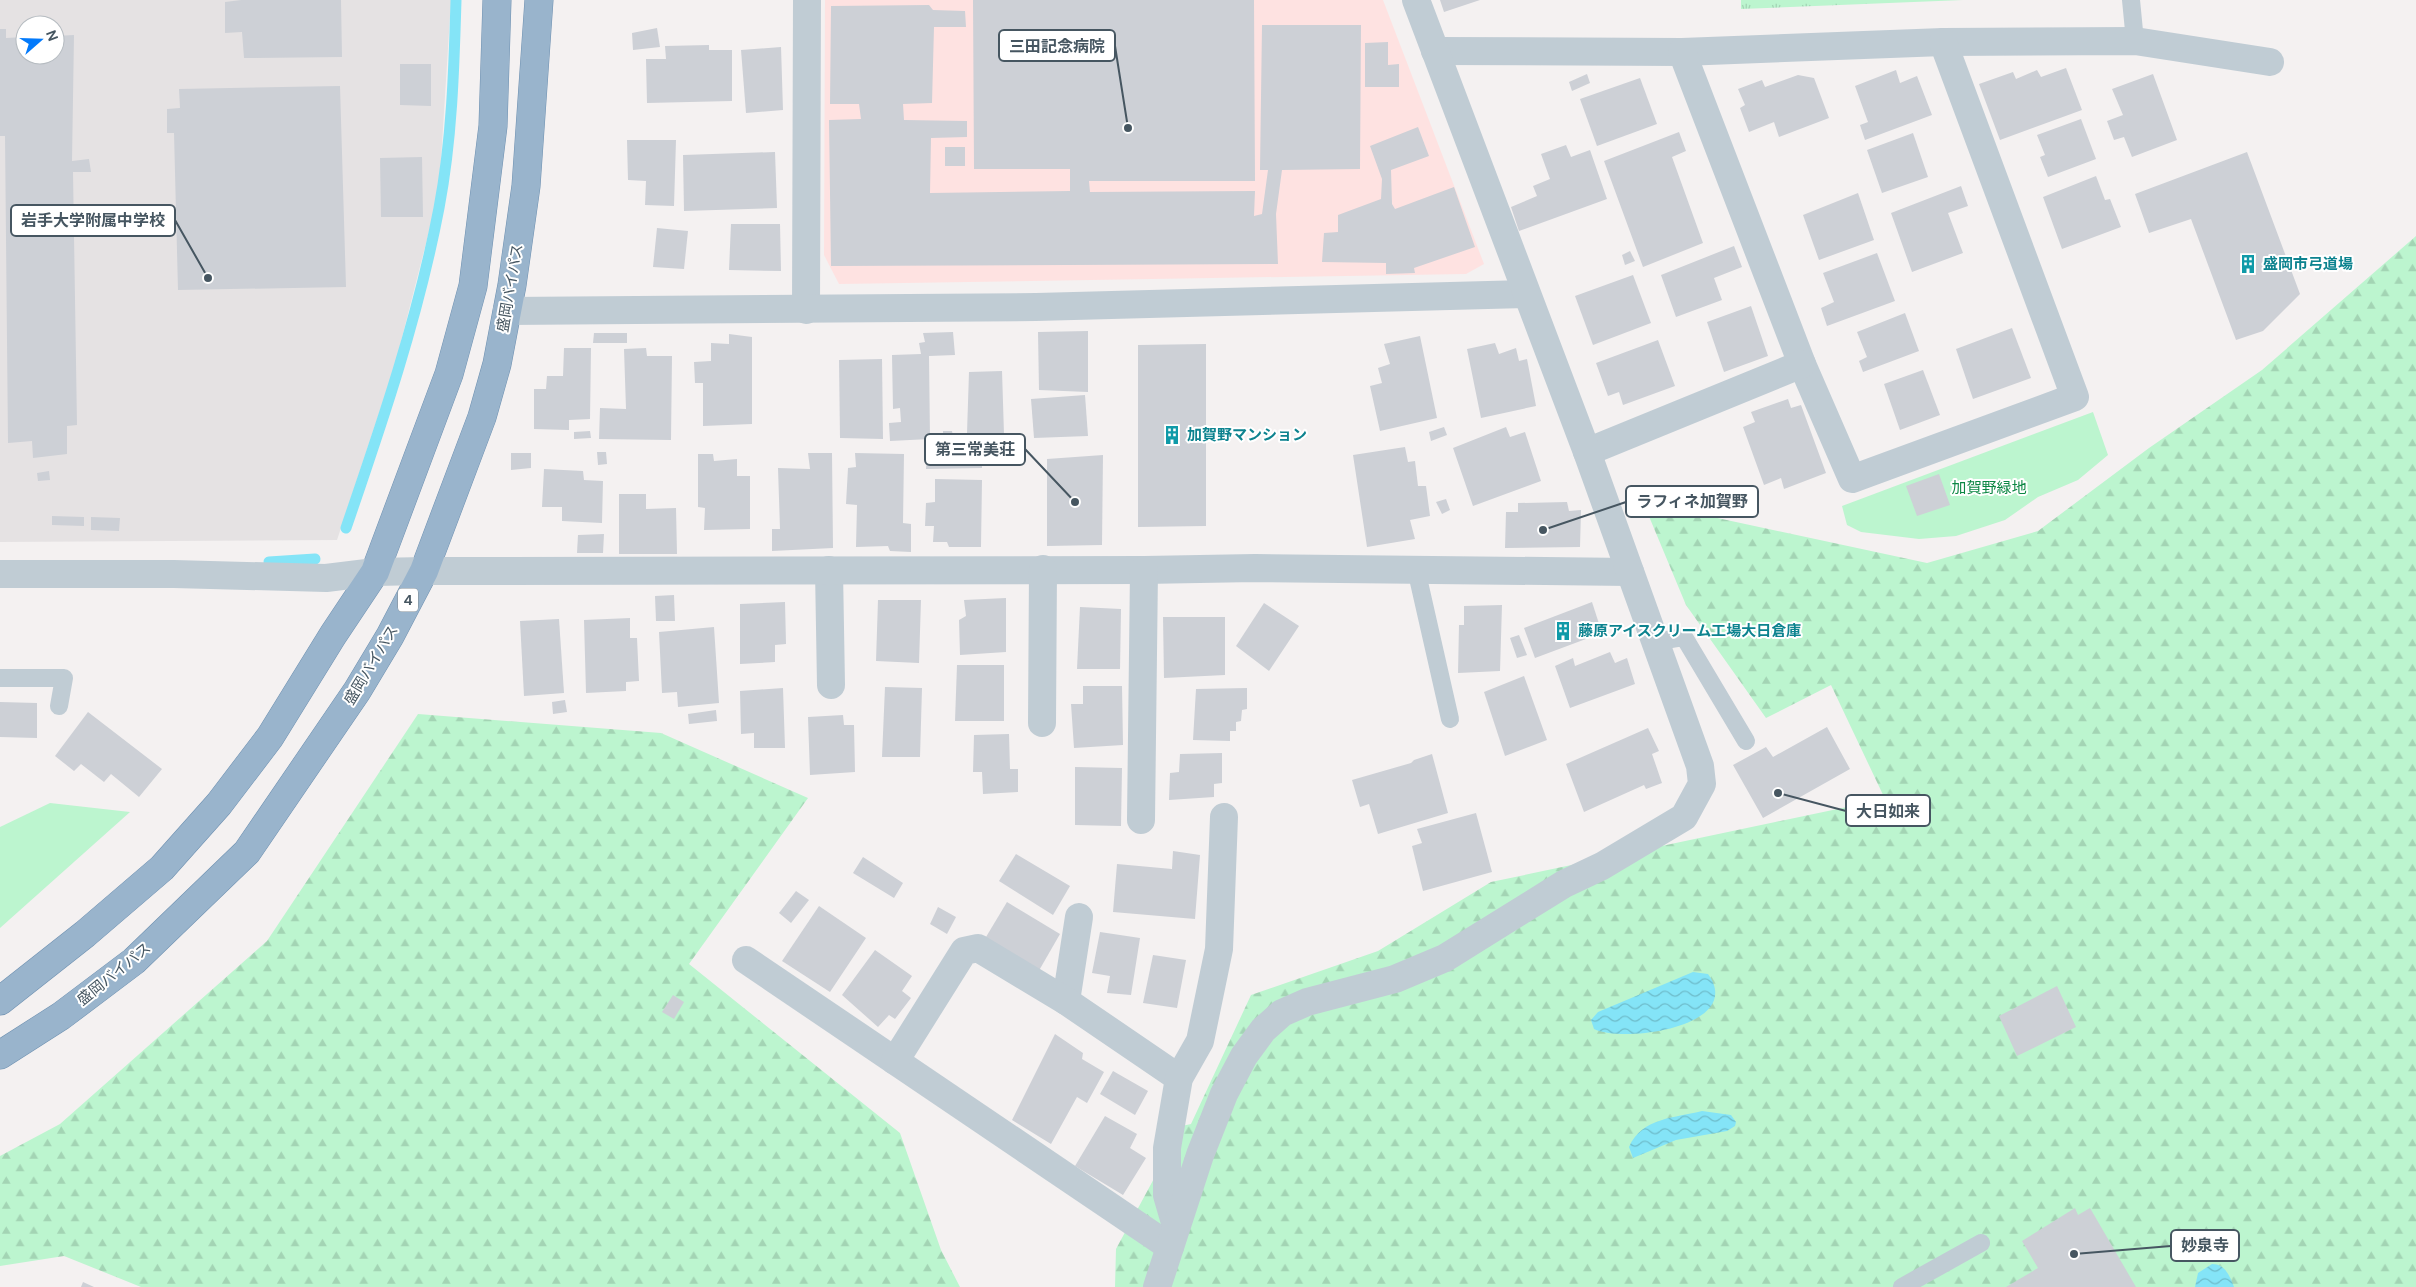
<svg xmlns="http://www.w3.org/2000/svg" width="2416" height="1287" viewBox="0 0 2416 1287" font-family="'DM Sans','Noto Sans JP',sans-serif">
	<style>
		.education { fill: #e5e2e3; fill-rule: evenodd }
		.medical { fill: #fee2e1 }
		.grass { fill: url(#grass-tufts) }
		.forest { fill: url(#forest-firs) }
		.green { fill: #bcf5cf }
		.water { fill: url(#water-waves) }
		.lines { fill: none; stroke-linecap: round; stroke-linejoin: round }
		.stream { stroke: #84e4f7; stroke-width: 11 }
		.building { fill: #cdd0d6 }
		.trunk-casing { stroke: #6f91b1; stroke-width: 29 }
		.service { stroke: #c0ccd4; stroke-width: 18 }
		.minor { stroke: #c0ccd4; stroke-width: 28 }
		.trunk { stroke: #99b4cc; stroke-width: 28 }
		.labels { text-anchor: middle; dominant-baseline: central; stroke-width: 4; stroke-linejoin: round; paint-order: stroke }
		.shield { fill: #fff; stroke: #7e8990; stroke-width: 1 }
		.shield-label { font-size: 14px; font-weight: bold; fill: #465661 }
		.culture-label { font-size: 15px; font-weight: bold; fill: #0d838f; stroke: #fff; text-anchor: start }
		.street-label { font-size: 15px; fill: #465661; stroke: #fff }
		.park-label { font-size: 15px; fill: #0c8744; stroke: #fff }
		.leader { fill: none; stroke: #465661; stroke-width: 2 }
		.callout-dot { fill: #465661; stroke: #fff; stroke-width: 2 }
		.callout { fill: #fff; stroke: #465661; stroke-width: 2 }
		.callout-label { font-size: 16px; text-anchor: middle; font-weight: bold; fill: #465661 }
	</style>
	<defs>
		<pattern id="grass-tufts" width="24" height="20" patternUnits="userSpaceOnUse" patternTransform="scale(1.25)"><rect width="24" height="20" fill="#bcf5cf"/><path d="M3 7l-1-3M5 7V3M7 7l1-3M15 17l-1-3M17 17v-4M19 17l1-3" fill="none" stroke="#a3d4b4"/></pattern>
		<pattern id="forest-firs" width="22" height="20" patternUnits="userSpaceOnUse" patternTransform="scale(1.25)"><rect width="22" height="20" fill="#bcf5cf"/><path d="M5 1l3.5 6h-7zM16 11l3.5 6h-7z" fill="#a3d4b4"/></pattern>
		<pattern id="water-waves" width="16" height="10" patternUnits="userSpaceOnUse" patternTransform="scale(1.25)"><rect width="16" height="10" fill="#84e4f7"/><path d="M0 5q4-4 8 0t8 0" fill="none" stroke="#6ebccb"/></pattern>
	</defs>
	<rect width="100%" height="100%" fill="#f4f1f1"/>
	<path class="education" d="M0,0H451L439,192L395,365L337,540L0,542ZM25,25H55V55H25Z"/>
	<polygon class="medical" points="825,0 1383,0 1484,264 1466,274 839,284 824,255"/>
	<polygon class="grass" points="1741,0 1963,0 1741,9"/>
	<g class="forest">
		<polygon points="2416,236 2416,1287 1115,1287 1116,1249 1157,1173 1158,1131 1191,1124 1251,995 1378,951 1491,882 1885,799 1831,685 1766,718 1686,605 1643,502 1927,563 2038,531 2149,448 2262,370"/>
		<polygon points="418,714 661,733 808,798 689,964 900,1133 941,1250 960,1287 141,1287 64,1256 0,1266 0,1156 60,1124 267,941"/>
	</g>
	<g class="green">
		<polygon points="2093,412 2108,455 2078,480 2038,497 2005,520 1956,536 1919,539 1861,532 1847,525 1842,506"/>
		<polygon points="50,803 130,812 0,928 0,827"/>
	</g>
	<g class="water">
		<path d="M1693,972L1708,974C1746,1026 1624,1044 1594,1029L1591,1020L1598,1012Z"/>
		<path d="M1702,1111L1731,1115L1736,1122L1735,1126L1727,1131L1676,1140L1633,1158L1629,1147C1642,1117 1676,1118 1702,1111Z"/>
		<path d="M2212,1264C2225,1264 2230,1276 2234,1287H2195L2198,1273Z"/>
	</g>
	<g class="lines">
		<g class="stream">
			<path d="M346,528C382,423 418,318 439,208C452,140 454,69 456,0"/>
			<polyline points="269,562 315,559"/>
		</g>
	</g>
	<g class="building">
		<polygon points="241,0 341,0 342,57 244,58 242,32 225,33 225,2"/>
		<polygon points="973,0 1254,0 1255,181 1089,181 1090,192 1255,191 1254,216 1262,214 1268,170 1260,170 1262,25 1361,25 1360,169 1282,170 1276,214 1278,264 831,266 829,120 861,119 859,104 830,104 831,6 929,5 933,10 965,11 966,27 934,27 932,103 903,104 904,120 967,121 967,137 931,138 930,193 1070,191 1070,169 974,169"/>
		<polygon points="1440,0 1480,0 1444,12"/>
		<polygon points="657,28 660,47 633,50 632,33"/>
		<polygon points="0,29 6,29 6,38 25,37 25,55 55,55 55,36 74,35 72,161 89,159 91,172 73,172 77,425 67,426 67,454 33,458 32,441 8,443 5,136 0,136"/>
		<polygon points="1388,42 1388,65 1399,64 1399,87 1365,87 1365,43"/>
		<polygon points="709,45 709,50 732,50 732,101 647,103 646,59 666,59 665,46"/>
		<polygon points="781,47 783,110 746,113 741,50"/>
		<polygon points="400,64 431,64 431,106 400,105"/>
		<polygon points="2066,68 2082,110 2000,140 1979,84 2013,72 2016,79 2037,70 2041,77"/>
		<polygon points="1896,70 1900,83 1917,76 1932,115 1865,140 1860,125 1868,122 1855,86"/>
		<polygon points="1587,74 1590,83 1572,91 1569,82"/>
		<polygon points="2153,74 2177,140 2132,157 2124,137 2114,140 2107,121 2123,115 2112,89"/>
		<polygon points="1798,75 1814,78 1829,118 1779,137 1774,122 1749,132 1740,108 1745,105 1738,89 1762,80 1765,87"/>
		<polygon points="1640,78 1657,124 1597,146 1580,99"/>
		<polygon points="340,86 346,287 178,290 174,133 167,133 167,109 180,108 179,89"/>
		<polygon points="2081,119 2096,159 2048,177 2040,157 2045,155 2037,135"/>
		<polygon points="1418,127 1429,156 1391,170 1392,204 1395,209 1454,187 1475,247 1414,268 1415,273 1386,274 1386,263 1322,262 1324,233 1338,232 1338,215 1381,199 1382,179 1370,146"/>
		<polygon points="1679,132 1686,151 1672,157 1703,243 1643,267 1604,161"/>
		<polygon points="1913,133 1928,177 1882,193 1867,150"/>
		<polygon points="627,140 676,140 674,206 645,205 646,181 628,180"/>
		<polygon points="1566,145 1571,157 1590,150 1607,199 1519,231 1511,207 1537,196 1533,186 1550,179 1541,154"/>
		<rect x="945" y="147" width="20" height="19"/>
		<polygon points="775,152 777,208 684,211 683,155"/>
		<polygon points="2247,152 2300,294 2263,331 2236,340 2191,219 2149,233 2135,194"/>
		<polygon points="422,157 423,217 381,217 380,158"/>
		<polygon points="2096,176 2105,200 2110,199 2121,227 2062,249 2043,197"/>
		<polygon points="1961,186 1968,206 1948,213 1963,253 1912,272 1891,213"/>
		<polygon points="1858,193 1874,240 1819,260 1803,215"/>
		<polygon points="731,224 780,224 781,271 729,270"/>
		<polygon points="657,228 688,231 684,269 653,267"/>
		<polygon points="1734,246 1742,267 1714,278 1722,300 1676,317 1661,275"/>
		<polygon points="1630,251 1635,261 1625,265 1622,255"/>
		<polygon points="1877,253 1895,301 1827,326 1821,308 1834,302 1823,273"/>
		<polygon points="1633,275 1651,323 1593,345 1575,296"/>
		<polygon points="1751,306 1768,356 1724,372 1707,322"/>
		<polygon points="1905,313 1919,351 1863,372 1859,361 1867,357 1857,332"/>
		<polygon points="2012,328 2031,378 1973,399 1956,349"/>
		<polygon points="1088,331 1088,392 1039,390 1038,332"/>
		<polygon points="953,332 955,355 929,356 930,439 890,441 889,423 901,422 900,408 893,409 892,355 921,354 919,343 925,342 923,333"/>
		<polygon points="594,333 627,333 627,343 593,343"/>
		<polygon points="729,334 752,337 752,424 703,426 703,383 695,383 694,362 711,361 711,343 729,344"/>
		<polygon points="1420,336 1437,418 1380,431 1370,386 1382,383 1378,368 1390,364 1384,344"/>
		<polygon points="1658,340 1675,386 1623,405 1619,392 1608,396 1596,363"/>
		<polygon points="1495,343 1499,354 1516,348 1519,361 1527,359 1536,406 1481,418 1467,349"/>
		<polygon points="1206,344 1206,526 1138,527 1138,345"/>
		<polygon points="564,348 591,348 590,419 569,420 569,430 534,429 534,389 546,389 547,376 563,376"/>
		<polygon points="646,348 647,356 672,356 671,440 599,439 600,408 626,409 624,349"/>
		<polygon points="882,359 883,439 840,438 839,360"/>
		<polygon points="1923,370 1940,415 1900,430 1884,384"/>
		<polygon points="1002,371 1004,434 967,433 969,372"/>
		<polygon points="1085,395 1088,436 1034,438 1031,399"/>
		<polygon points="1788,399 1791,408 1801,405 1826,473 1784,489 1781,478 1764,485 1743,427 1755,422 1751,412"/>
		<polygon points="1444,427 1447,435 1431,441 1429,432"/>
		<polygon points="1506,427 1510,437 1525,432 1541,481 1473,506 1453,448"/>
		<polygon points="590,431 591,438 574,439 574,432"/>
		<polygon points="943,431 952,431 954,442 943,443"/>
		<polygon points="1405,447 1408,462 1415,461 1418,486 1426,486 1430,516 1410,520 1415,539 1367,547 1353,455"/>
		<polygon points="927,450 982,451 982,468 926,469"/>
		<polygon points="597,452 606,452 607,464 598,465"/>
		<polygon points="511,453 531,453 531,468 511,470"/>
		<polygon points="808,453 832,453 833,548 772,551 772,529 780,529 778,468 810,469"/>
		<polygon points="855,453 904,454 903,523 911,524 911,552 890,551 888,546 856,547 857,505 846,504 848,468 856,467"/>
		<polygon points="698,454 713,454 714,461 737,459 737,476 750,476 750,529 704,530 705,508 698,507"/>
		<polygon points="1103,455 1102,545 1047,546 1047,459"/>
		<polygon points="544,469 583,471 584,480 603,481 602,523 562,521 562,507 542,507"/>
		<polygon points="49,471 50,480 38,481 37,473"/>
		<polygon points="1939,474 1950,505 1917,516 1906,486"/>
		<polygon points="935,479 982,480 981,547 949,547 947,542 933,542 934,526 925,526 926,503 935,502"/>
		<polygon points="619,494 646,494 646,509 676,508 677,554 619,554"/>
		<polygon points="1446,499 1450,510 1442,514 1436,502"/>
		<polygon points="1567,502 1569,511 1581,510 1580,547 1505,548 1506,512 1518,512 1518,503"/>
		<polygon points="52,516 84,517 84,526 52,525"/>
		<polygon points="91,517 120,518 119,531 91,530"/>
		<polygon points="604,534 603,553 577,553 578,535"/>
		<polygon points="674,595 675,621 656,621 655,596"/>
		<polygon points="1006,598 1006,652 960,655 959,620 966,616 964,600"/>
		<polygon points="878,600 921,600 919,663 876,661"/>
		<polygon points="785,602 786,644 775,645 775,662 740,664 740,604"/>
		<polygon points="1592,602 1602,633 1535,658 1524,628"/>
		<polygon points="1264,603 1299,626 1269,671 1236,646"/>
		<polygon points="1502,605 1500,671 1458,673 1459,625 1464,625 1464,606"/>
		<polygon points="1080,607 1121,609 1120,669 1077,669"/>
		<polygon points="1163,617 1225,617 1225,675 1164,678"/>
		<polygon points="630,618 630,638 637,638 639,681 626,682 626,691 586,693 584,620"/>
		<polygon points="559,619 564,693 524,696 520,621"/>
		<polygon points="714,627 719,703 678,707 677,692 662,693 659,632"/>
		<polygon points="1519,635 1527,655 1517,658 1510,638"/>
		<polygon points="1610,652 1615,663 1627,658 1635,684 1570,708 1555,666 1573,658 1575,666"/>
		<polygon points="957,665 1004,665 1004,721 955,721"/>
		<polygon points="1524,676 1547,740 1505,756 1484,692"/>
		<polygon points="1083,686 1122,686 1123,745 1074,748 1071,704 1083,704"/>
		<polygon points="885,687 922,688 920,757 882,757"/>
		<polygon points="783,688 785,748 754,748 754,733 741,734 740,691"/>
		<polygon points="1247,688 1247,709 1242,710 1241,721 1236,722 1236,731 1230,731 1230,741 1193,740 1196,689"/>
		<polygon points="565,700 567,712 553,714 552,702"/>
		<polygon points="0,702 37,703 37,738 0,737"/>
		<polygon points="716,710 717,721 689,724 688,714"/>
		<polygon points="88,712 162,769 139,797 111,774 104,782 81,764 74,771 55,756"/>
		<polygon points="843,715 844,725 854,725 855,772 810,775 808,717"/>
		<polygon points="1827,727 1850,769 1763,818 1733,765 1766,747 1773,757"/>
		<polygon points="1648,728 1659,751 1652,754 1662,783 1646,789 1644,785 1584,812 1566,764"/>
		<polygon points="1009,734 1010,769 1018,769 1018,792 983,794 982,772 973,772 974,735"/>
		<polygon points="1222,753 1222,783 1214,784 1214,797 1169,800 1170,773 1179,772 1180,754"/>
		<polygon points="1432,754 1448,813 1378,834 1369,804 1360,807 1352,780 1411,763 1414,760"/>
		<polygon points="1075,767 1122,768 1121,826 1075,825"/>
		<polygon points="1476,813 1492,872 1423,891 1412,846 1422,843 1417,829"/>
		<polygon points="1173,851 1200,855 1195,919 1113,912 1117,864 1172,869"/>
		<polygon points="1016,854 1070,886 1053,915 999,881"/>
		<polygon points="863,857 903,883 894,898 853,873"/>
		<polygon points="796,891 809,900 791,923 779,913"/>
		<polygon points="1007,902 1060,934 1037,974 983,942"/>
		<polygon points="819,906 866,938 830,992 782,961"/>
		<polygon points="938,907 956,917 947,934 930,924"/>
		<polygon points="1100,932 1140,938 1131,995 1107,993 1110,976 1092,973"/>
		<polygon points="875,950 912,976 902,991 911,998 895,1019 889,1015 878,1027 842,995"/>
		<polygon points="1153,955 1186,960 1177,1008 1143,1003"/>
		<polygon points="2057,986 2076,1027 2017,1056 1999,1016"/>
		<polygon points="673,995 684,1002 674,1019 662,1012"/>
		<polygon points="1055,1034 1083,1053 1082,1059 1104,1072 1087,1103 1077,1097 1051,1144 1012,1120"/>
		<polygon points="1113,1071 1148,1091 1135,1115 1100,1094"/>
		<polygon points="1105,1116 1137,1134 1130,1148 1146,1158 1123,1195 1075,1166"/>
		<polygon points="2075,1208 2078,1215 2090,1208 2136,1287 2006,1287 2038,1268 2022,1241"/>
		<polygon points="83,1282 94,1287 81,1287"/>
	</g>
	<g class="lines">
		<g class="trunk-casing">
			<g id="trunk">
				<polyline points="0,1001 85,934 162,868 219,804 270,737 333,635 375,572 449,374 473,286 493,126 497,0"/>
				<polyline points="0,1055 61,1016 134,961 247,852 357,691 390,636 424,571 482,417 497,364 512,285 526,186 539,0"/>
			</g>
		</g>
		<g class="service">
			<polyline points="2131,0 2135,41"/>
			<polyline points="1416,569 1450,719"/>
			<polyline points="1655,642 1684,637 1746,741"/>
			<polyline points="0,678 64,678 59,706"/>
			<polyline points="1902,1287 1981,1243"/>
		</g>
		<g class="minor">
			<polyline points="1435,51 1682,52 1943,42 2135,41 2270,62"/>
			<polyline points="1682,52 1802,364 1852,479 2075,397 1943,42"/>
			<polyline points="806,310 807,0"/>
			<polyline points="507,311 1036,307 1526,294"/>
			<polyline points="1587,452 1802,364"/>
			<polyline points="829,570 831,685"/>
			<polyline points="0,574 174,574 326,578 375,572 424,571 1144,570 1255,568 1630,572"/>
			<polyline points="1042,723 1043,569"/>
			<polyline points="1141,820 1144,570"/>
			<polyline points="746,960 1170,1247"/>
			<polyline points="1066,1001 1079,917"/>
			<polyline points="895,1061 964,951 978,948 1066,1001 1179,1078"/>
			<polyline points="1176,1226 1167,1195 1167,1148 1179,1078 1200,1041 1219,949 1224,817"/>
			<polyline points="1157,1287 1200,1155 1224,1094 1244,1056 1263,1030 1282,1013 1307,1002 1395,979 1445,958 1564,884 1602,866 1684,817 1702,784 1700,766 1587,452 1416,0"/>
		</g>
		<use href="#trunk" class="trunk"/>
	</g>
	<defs>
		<g id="building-bare" transform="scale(1.5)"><path d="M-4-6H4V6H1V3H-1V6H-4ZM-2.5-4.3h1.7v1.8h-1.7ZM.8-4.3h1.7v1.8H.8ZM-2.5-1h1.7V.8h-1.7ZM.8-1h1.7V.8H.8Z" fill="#0f9aa8" stroke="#fff" stroke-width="2.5" paint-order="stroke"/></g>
	</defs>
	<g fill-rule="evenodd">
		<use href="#building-bare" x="2248" y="264"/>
		<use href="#building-bare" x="1172" y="435"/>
		<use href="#building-bare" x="1563" y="631"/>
	</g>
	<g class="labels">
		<rect class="shield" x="398" y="588.5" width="20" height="23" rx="4"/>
		<g class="shield-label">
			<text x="408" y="600">4</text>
		</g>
		<g class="culture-label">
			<text x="2263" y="264">盛岡市弓道場</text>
			<text x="1187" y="435">加賀野マンション</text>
			<text x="1578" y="631">藤原アイスクリーム工場大日倉庫</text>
		</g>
		<g class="street-label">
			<text transform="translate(510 288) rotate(-80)">盛岡バイパス</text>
			<text transform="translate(371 665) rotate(-59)">盛岡バイパス</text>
			<text transform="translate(114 974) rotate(-39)">盛岡バイパス</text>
		</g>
		<g class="park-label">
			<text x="1989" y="488">加賀野緑地</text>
		</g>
	</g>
	<path class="leader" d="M1128 128L1115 46M208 278L175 220M1075 502L1025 449M1543 530L1626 502M1778 793L1846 811M2074 1254L2171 1246"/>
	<g class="callout-dot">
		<circle cx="1128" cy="128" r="5"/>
		<circle cx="208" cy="278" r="5"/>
		<circle cx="1075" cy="502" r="5"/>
		<circle cx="1543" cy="530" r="5"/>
		<circle cx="1778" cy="793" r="5"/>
		<circle cx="2074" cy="1254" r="5"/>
	</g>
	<g class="callout">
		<rect x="999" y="30" width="116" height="31" rx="5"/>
		<rect x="11" y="205" width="164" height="31" rx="5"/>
		<rect x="925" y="434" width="100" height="31" rx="5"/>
		<rect x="1626" y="486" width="132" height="31" rx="5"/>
		<rect x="1846" y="795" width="84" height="31" rx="5"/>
		<rect x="2171" y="1230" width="68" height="31" rx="5"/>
	</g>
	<g class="callout-label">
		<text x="1057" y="52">三田記念病院</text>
		<text x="93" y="226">岩手大学附属中学校</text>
		<text x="975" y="455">第三常美荘</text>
		<text x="1692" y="507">ラフィネ加賀野</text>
		<text x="1888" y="817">大日如来</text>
		<text x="2205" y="1251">妙泉寺</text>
	</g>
	<g transform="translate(40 40) rotate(70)"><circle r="24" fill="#ffffff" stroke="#b5bbc0"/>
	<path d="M0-4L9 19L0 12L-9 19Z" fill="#037afb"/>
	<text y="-8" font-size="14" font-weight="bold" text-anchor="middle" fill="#465661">N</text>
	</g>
</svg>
